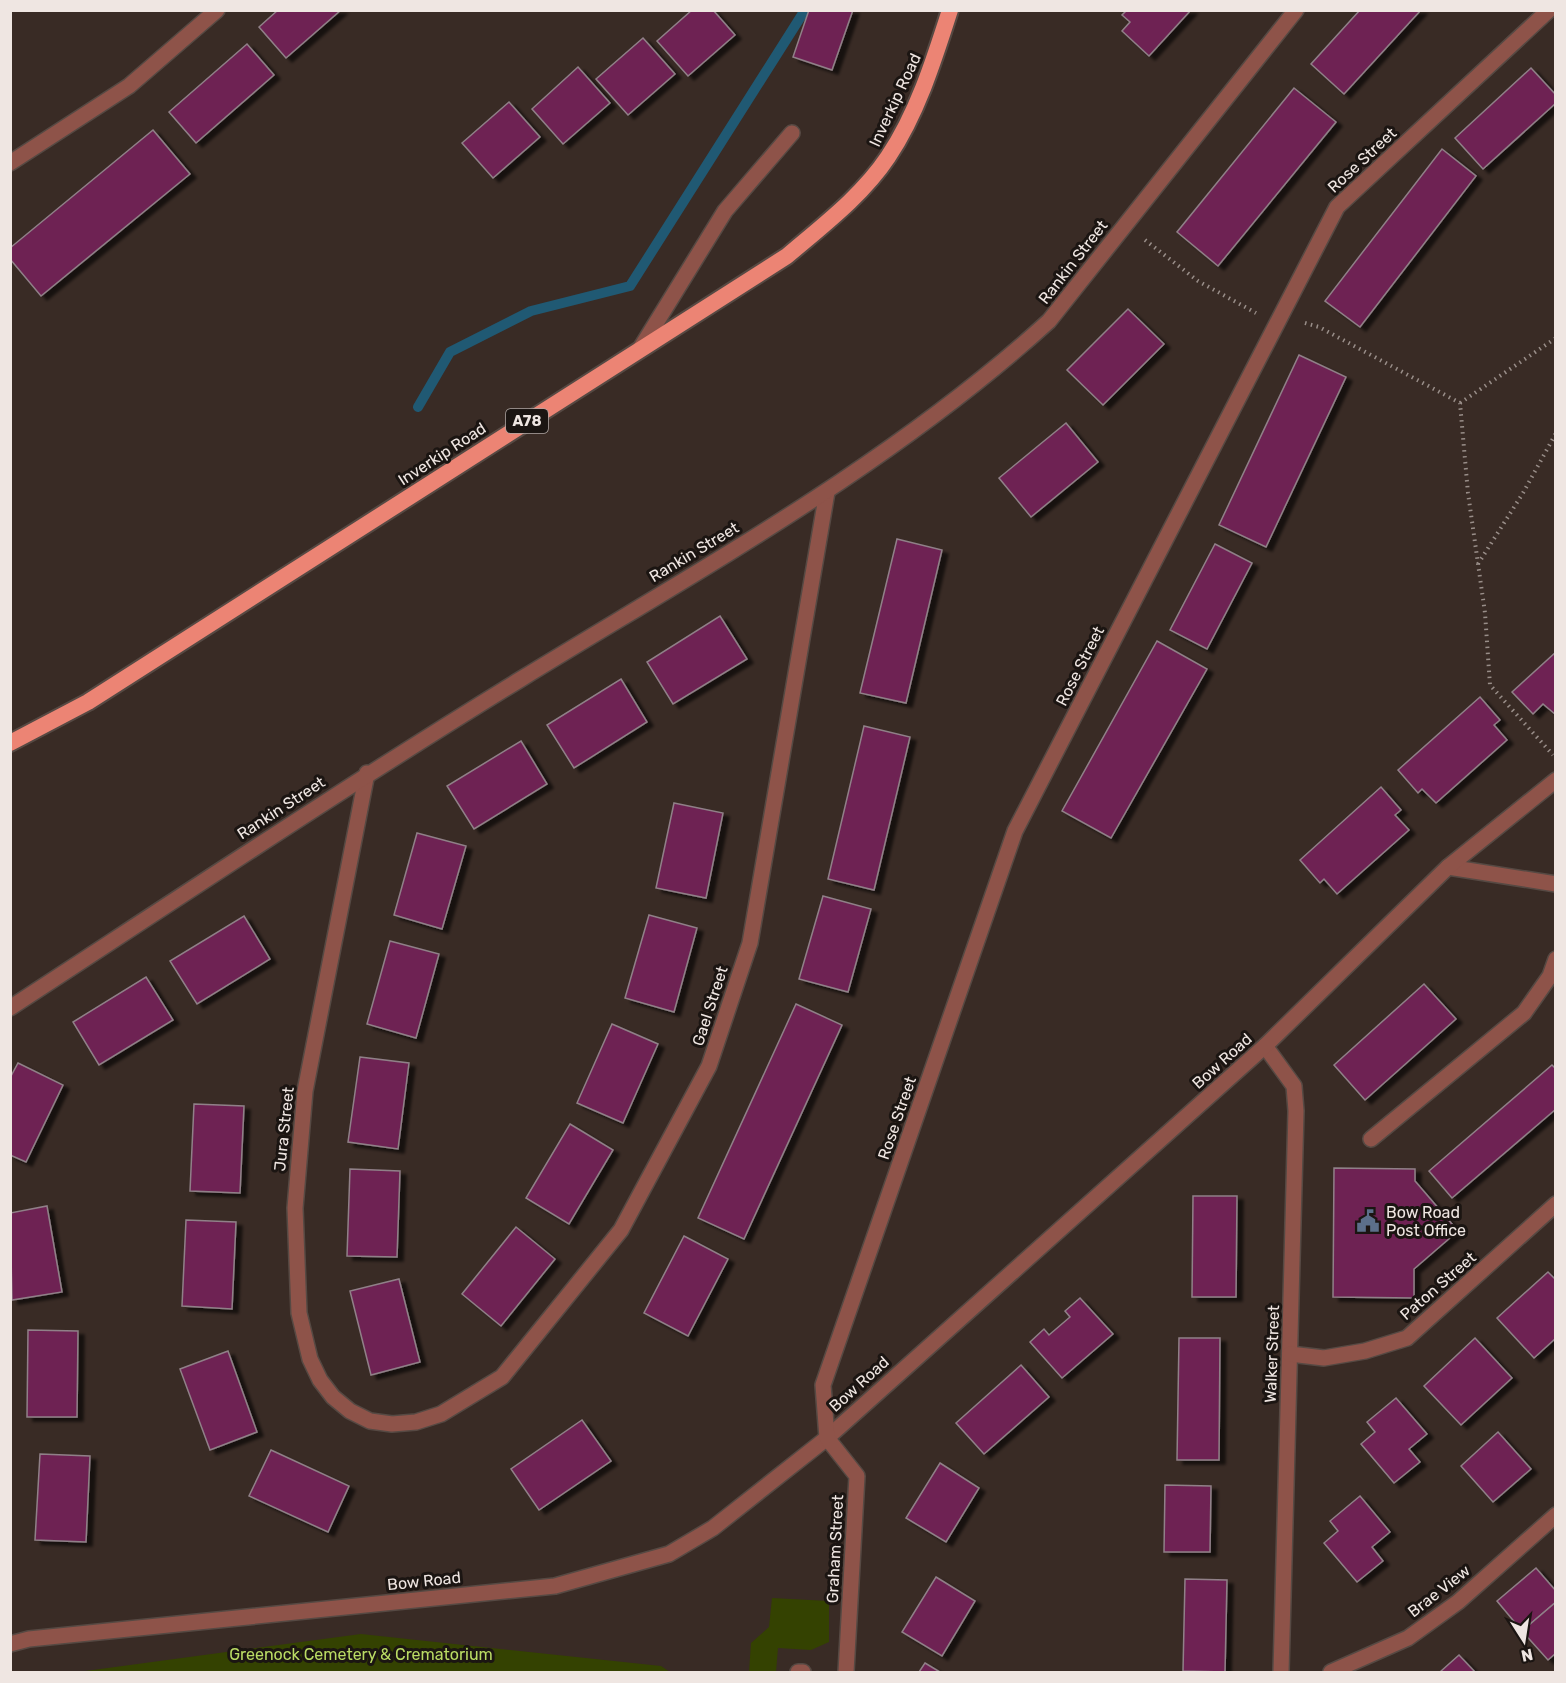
<svg xmlns="http://www.w3.org/2000/svg" width="1566" height="1683" viewBox="0 0 1566 1683" font-family="Rubik,sans-serif">
	<style>
		.green { fill: #344201 }
		.lines { fill: none; stroke-linecap: round; stroke-linejoin: round }
		.stream { stroke: #205973; stroke-width: 10 }
		.building { fill: #6e2353; stroke: #908088; stroke-width: 1.5; filter: url(#shadow) }
		.service-casing { stroke: #564943; stroke-width: 18 }
		.minor-casing { stroke: #564943; stroke-width: 18 }
		.trunk-casing { stroke: #564943; stroke-width: 20 }
		.path { stroke: #998e89; stroke-width: 4; stroke-dasharray: 1.5 4.5; stroke-linecap: butt }
		.service { stroke: #8e5349; stroke-width: 15 }
		.minor { stroke: #8e5349; stroke-width: 15 }
		.trunk { stroke: #ec8474; stroke-width: 16 }
		.labels { text-anchor: middle; dominant-baseline: central; stroke-width: 6; stroke-linejoin: round; paint-order: stroke }
		.shield { fill: #1b1512; stroke: #afa7a4; stroke-width: 1.5 }
		.shield-label { font-size: 15px; font-weight: bold; fill: #efe6e2 }
		.street-label { font-size: 16px; fill: #efe6e2; stroke: #1b1512 }
		.poi-label { font-size: 16px; fill: #efe6e2; stroke: #1b1512; text-anchor: start }
		.park-label { font-size: 16px; fill: #badb64; stroke: #1b1512 }
	</style>
	<defs>
		<filter id="shadow"><feDropShadow dx="6" dy="4" stdDeviation="1.5" flood-color="#0009"/></filter>
	</defs>
	<rect width="100%" height="100%" fill="#392b25"/>
	<g class="green">
		<polygon points="772,1598 829,1601 829,1642 811,1650 778,1648 776,1672 749,1672 751,1643 769,1627"/>
		<polygon points="361,1634 661,1666 670,1672 78,1672"/>
	</g>
	<g class="lines">
		<polyline class="stream" points="418,407 450,352 531,311 630,286 805,10"/>
	</g>
	<g class="building">
		<polygon points="278,10 341,10 286,58 259,27"/>
		<polygon points="692,10 713,10 735,35 688,76 657,41"/>
		<polygon points="809,10 853,10 832,70 793,57"/>
		<polygon points="1127,10 1191,10 1149,56 1122,31 1130,22 1122,15"/>
		<polygon points="1360,10 1421,10 1344,94 1311,64"/>
		<polygon points="643,38 675,74 628,115 596,79"/>
		<polygon points="247,44 274,75 196,143 169,112"/>
		<polygon points="578,67 610,103 563,144 532,109"/>
		<polygon points="1531,68 1556,95 1556,103 1483,169 1455,138"/>
		<polygon points="1294,88 1336,122 1218,266 1177,232"/>
		<polygon points="509,102 540,137 493,178 462,143"/>
		<polygon points="153,130 190,174 41,296 10,259 10,248"/>
		<polygon points="1442,149 1476,176 1360,327 1325,301"/>
		<polygon points="1128,309 1164,344 1103,405 1067,370"/>
		<polygon points="1299,355 1346,377 1266,547 1219,525"/>
		<polygon points="1066,423 1098,462 1031,517 999,478"/>
		<polygon points="897,539 942,550 906,703 860,693"/>
		<polygon points="1215,544 1252,563 1207,649 1170,630"/>
		<polygon points="720,616 747,659 673,704 647,662"/>
		<polygon points="1157,641 1207,669 1111,838 1062,811"/>
		<polygon points="1556,652 1556,715 1543,704 1533,714 1512,692"/>
		<polygon points="621,679 647,722 574,768 547,725"/>
		<polygon points="1480,697 1500,720 1494,725 1507,740 1436,803 1422,789 1418,793 1398,770"/>
		<polygon points="864,726 910,737 874,890 828,879"/>
		<polygon points="521,741 547,784 474,829 447,786"/>
		<polygon points="1381,787 1401,810 1395,815 1409,830 1337,894 1324,879 1320,883 1300,860"/>
		<polygon points="674,803 723,813 706,898 656,888"/>
		<polygon points="417,833 466,846 442,929 394,915"/>
		<polygon points="823,896 871,909 848,992 799,979"/>
		<polygon points="649,915 697,928 674,1012 625,998"/>
		<polygon points="244,916 270,959 197,1004 170,961"/>
		<polygon points="390,941 439,954 416,1038 367,1024"/>
		<polygon points="146,977 173,1020 99,1065 73,1022"/>
		<polygon points="1424,984 1456,1019 1365,1100 1334,1065"/>
		<polygon points="796,1004 842,1025 744,1239 698,1218"/>
		<polygon points="612,1024 658,1044 623,1123 577,1103"/>
		<polygon points="360,1057 409,1063 398,1149 348,1142"/>
		<polygon points="18,1063 63,1085 26,1162 10,1155 10,1078"/>
		<polygon points="1552,1065 1556,1069 1556,1109 1452,1198 1429,1171"/>
		<polygon points="194,1104 244,1106 240,1193 190,1191"/>
		<polygon points="570,1124 613,1150 569,1224 526,1198"/>
		<polygon points="1334,1168 1415,1169 1415,1181 1458,1231 1414,1269 1414,1298 1333,1297"/>
		<polygon points="350,1169 400,1171 397,1257 347,1256"/>
		<polygon points="1193,1196 1237,1196 1236,1297 1192,1297"/>
		<polygon points="47,1206 62,1292 12,1300 10,1213"/>
		<polygon points="186,1220 236,1222 232,1309 182,1306"/>
		<polygon points="516,1227 555,1259 501,1326 462,1294"/>
		<polygon points="684,1236 728,1259 688,1336 644,1313"/>
		<polygon points="1548,1272 1556,1280 1556,1338 1534,1358 1497,1318"/>
		<polygon points="399,1279 420,1362 371,1375 350,1291"/>
		<polygon points="1080,1298 1113,1334 1062,1378 1030,1342 1044,1329 1049,1335 1070,1317 1065,1311"/>
		<polygon points="28,1330 78,1331 77,1417 27,1417"/>
		<polygon points="1179,1338 1220,1338 1219,1460 1177,1460"/>
		<polygon points="1475,1338 1512,1378 1461,1425 1424,1386"/>
		<polygon points="228,1351 257,1432 210,1450 180,1369"/>
		<polygon points="1021,1365 1049,1397 984,1454 956,1423"/>
		<polygon points="1396,1398 1427,1434 1409,1449 1420,1462 1394,1483 1361,1444 1375,1432 1367,1422"/>
		<polygon points="582,1420 611,1461 539,1510 511,1469"/>
		<polygon points="1498,1432 1531,1469 1493,1502 1461,1466"/>
		<polygon points="271,1450 349,1486 328,1532 249,1496"/>
		<polygon points="40,1454 90,1456 86,1542 35,1540"/>
		<polygon points="940,1463 979,1488 946,1542 906,1518"/>
		<polygon points="1165,1485 1211,1486 1210,1552 1164,1552"/>
		<polygon points="1360,1496 1390,1532 1372,1547 1383,1561 1357,1582 1324,1543 1338,1531 1330,1521"/>
		<polygon points="1536,1568 1556,1591 1556,1602 1522,1631 1497,1601"/>
		<polygon points="936,1577 975,1601 942,1656 902,1632"/>
		<polygon points="1185,1579 1227,1580 1225,1672 1183,1671"/>
		<polygon points="1556,1602 1556,1653 1548,1660 1522,1631"/>
		<polygon points="1459,1655 1475,1672 1440,1672"/>
		<polygon points="925,1663 940,1672 919,1672"/>
	</g>
	<g class="lines">
		<g class="service-casing">
			<g id="service">
				<polyline points="640,349 725,211 792,133"/>
				<polyline points="1371,1139 1524,1013 1550,976 1556,959"/>
			</g>
		</g>
		<g class="minor-casing">
			<g id="minor">
				<polyline points="10,163 129,86 217,10"/>
				<polyline points="367,773 305,1091 295,1208 299,1313 310,1359 320,1380 333,1397 350,1411 370,1421 392,1424 416,1422 441,1414 502,1377 621,1230 709,1066 750,943 827,492"/>
				<polyline points="1448,867 1556,884"/>
				<path d="M10,1008C180,897 348,785 521,679C702,568 892,464 1049,321L1296,10"/>
				<polyline points="1265,1046 1294,1086 1296,1111 1281,1672"/>
				<polyline points="1290,1354 1324,1358 1365,1351 1407,1338 1556,1204"/>
				<polyline points="10,1644 29,1639 555,1586 669,1554 713,1528 827,1438 1265,1046 1448,867 1556,780"/>
				<polyline points="798,1672 803,1672"/>
				<polyline points="846,1672 857,1476 827,1438 823,1385 1015,831 1337,207 1549,10"/>
				<polyline points="1331,1672 1408,1638 1458,1602 1556,1515"/>
			</g>
		</g>
		<g class="trunk-casing">
			<path id="trunk" d="M10,743L88,702L787,256C822,226 862,196 888,157C917,114 934,60 950,10"/>
		</g>
		<g class="path">
			<polyline points="1145,240 1198,281 1256,313"/>
			<polyline points="1305,323 1319,327 1460,403 1468,493 1485,613 1490,685 1553,755"/>
			<polyline points="1460,403 1556,338"/>
			<polyline points="1478,564 1523,493 1556,433"/>
		</g>
		<use href="#service" class="service"/>
		<use href="#minor" class="minor"/>
		<use href="#trunk" class="trunk"/>
	</g>
	<defs>
		<g id="civic-bare" transform="scale(1.8)"><path d="M-.6-6.5H3V-4.5H.6V-3L4-1V1h2V6H-6V1h2V-1L-.6-3ZM-1.2 2.5V6h2.4V2.5Z" fill="#5c6f8a" stroke="#1b1512" stroke-width="2.5" paint-order="stroke"/></g>
	</defs>
	<g fill-rule="evenodd">
		<use href="#civic-bare" x="1368" y="1221"/>
	</g>
	<g class="labels">
		<rect class="shield" x="506" y="409" width="42" height="24" rx="4.5"/>
		<g class="shield-label">
			<text x="527" y="421">A78</text>
		</g>
		<g class="street-label">
			<text transform="translate(895 100) rotate(-65)">Inverkip Road</text>
			<text transform="translate(1362 160) rotate(-43)">Rose Street</text>
			<text transform="translate(1073 262) rotate(-52)">Rankin Street</text>
			<text transform="translate(442 454) rotate(-33)">Inverkip Road</text>
			<text transform="translate(694 552) rotate(-31)">Rankin Street</text>
			<text transform="translate(1080 666) rotate(-63)">Rose Street</text>
			<text transform="translate(281 808) rotate(-33)">Rankin Street</text>
			<text transform="translate(710 1006) rotate(-72)">Gael Street</text>
			<text transform="translate(1222 1061) rotate(-42)">Bow Road</text>
			<text transform="translate(897 1118) rotate(-71)">Rose Street</text>
			<text transform="translate(284 1129) rotate(-84)">Jura Street</text>
			<text transform="translate(1438 1286) rotate(-41)">Paton Street</text>
			<text transform="translate(1272 1354) rotate(-88)">Walker Street</text>
			<text transform="translate(859 1384) rotate(-42)">Bow Road</text>
			<text transform="translate(835 1549) rotate(-87)">Graham Street</text>
			<text transform="translate(424 1581) rotate(-6)">Bow Road</text>
			<text transform="translate(1439 1591) rotate(-38)">Brae View</text>
		</g>
		<g class="poi-label">
			<text x="1386" y="1212">Bow Road<tspan x="1386" dy="18">Post Office</tspan></text>
		</g>
		<g class="park-label">
			<text x="361" y="1654">Greenock Cemetery &amp; Crematorium</text>
		</g>
	</g>
	<rect width="1566" height="1683" fill="none" stroke="#efe6e2" stroke-width="24"/>
	<g transform="translate(1524 1641) rotate(168)" stroke="#1b1512" stroke-width="4.5" paint-order="stroke">
	<path d="M0-4.5L10 22L0 15L-10 22Z" fill="#efe6e2"/>
	<text y="-9" font-size="16" font-weight="bold" text-anchor="middle" fill="#efe6e2">N</text>
	</g>
</svg>
